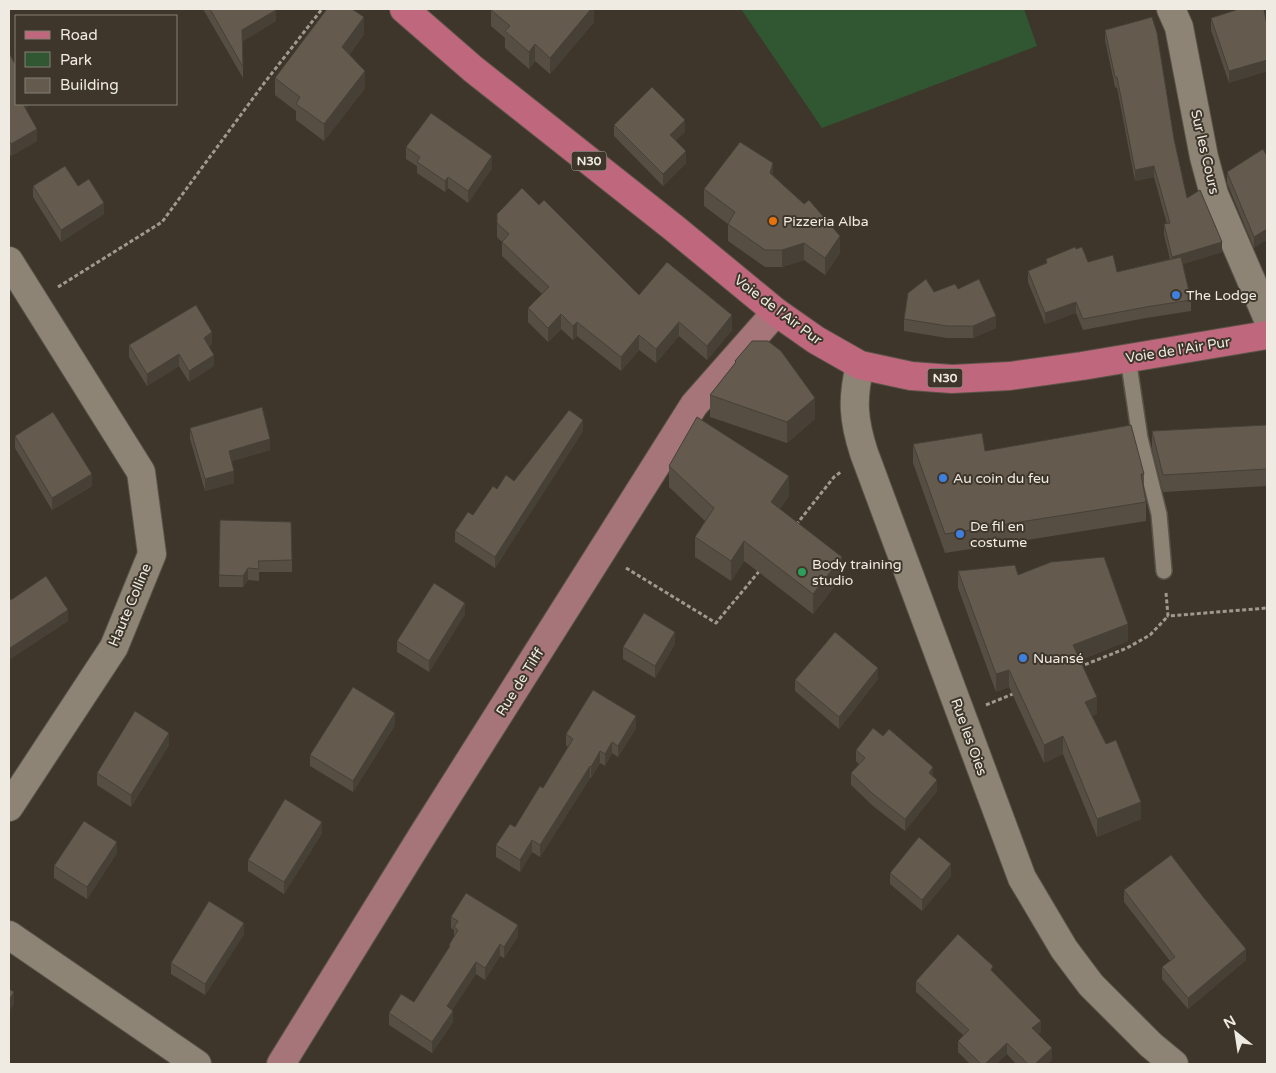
<svg xmlns="http://www.w3.org/2000/svg" width="1276" height="1073" viewBox="0 0 1276 1073" font-family="'Varela Round',sans-serif">
	<style>
		.green { fill: #305732 }
		.lines { fill: none; stroke-linecap: round; stroke-linejoin: round }
		.service-casing { stroke: #5a5348; stroke-width: 18 }
		.minor-casing { stroke: #5a5348; stroke-width: 30 }
		.secondary-casing { stroke: #5a5348; stroke-width: 30 }
		.primary-casing { stroke: #5a5348; stroke-width: 30 }
		.path { stroke: #9f998f; stroke-width: 3; stroke-dasharray: 4 2.5; stroke-linecap: butt }
		.service { stroke: #8d8476; stroke-width: 15 }
		.minor { stroke: #8d8476; stroke-width: 28 }
		.secondary { stroke: #a67579; stroke-width: 28 }
		.primary { stroke: #be677d; stroke-width: 28 }
		.wall { fill: #564e43 }
		.shaded-wall { fill: #464037 }
		.building { fill: #645b4e; stroke: #464037 }
		.food-dot { fill: #e8710a; stroke: #3e362a; stroke-width: 2 }
		.shop-dot { fill: #3f7fe0; stroke: #3e362a; stroke-width: 2 }
		.leisure-dot { fill: #2e9e5b; stroke: #3e362a; stroke-width: 2 }
		.labels { text-anchor: middle; dominant-baseline: central; stroke-width: 4; stroke-linejoin: round; paint-order: stroke }
		.shield { fill: #3e362a; stroke: #bab5ac; stroke-width: 1 }
		.shield-label { font-size: 12px; font-weight: bold; fill: #efebe3 }
		.street-label { font-size: 14px; fill: #efebe3; stroke: #3e362a }
		.poi-label { font-size: 14px; fill: #efebe3; stroke: #3e362a; text-anchor: start }
	</style>
	<rect width="100%" height="100%" fill="#3e362a"/>
	<polygon class="green" points="741,9 1024,9 1037,46 822,128"/>
	<g class="lines">
		<g class="service-casing">
			<polyline id="service" points="1128,358 1140,438 1159,514 1164,571"/>
		</g>
		<g class="minor-casing">
			<g id="minor">
				<polyline points="1171,9 1179,27 1204,157 1214,194 1267,317"/>
				<polyline points="9,261 141,472 152,554 114,647 9,807"/>
				<path d="M860,365C852,399 853,419 864,453L1022,878L1064,949L1091,985L1151,1045L1174,1064"/>
				<polyline points="9,935 197,1064"/>
			</g>
		</g>
		<g class="secondary-casing">
			<polyline id="secondary" points="281,1064 422,836 694,405 776,312"/>
		</g>
		<g class="primary-casing">
			<polyline id="primary" points="404,9 473,69 674,228 776,312 816,340 860,365 911,376 952,379 1010,376 1082,366 1267,335"/>
		</g>
		<g class="path">
			<polyline points="58,287 162,222 265,82 322,9"/>
			<polyline points="796,525 834,477 842,471"/>
			<polyline points="626,568 716,623 761,569"/>
			<polyline points="1166,593 1168,616 1267,608"/>
			<polyline points="1079,667 1127,648 1150,635 1168,616"/>
			<polyline points="986,705 1015,693"/>
		</g>
		<use href="#service" class="service"/>
		<use href="#minor" class="minor"/>
		<use href="#secondary" class="secondary"/>
		<use href="#primary" class="primary"/>
	</g>
	<g class="wall">
		<polygon points="203,9 275,9 276,21 243,41 243,78"/>
		<polygon points="594,9 594,22 550,74 535,61 529,69 505,48 505,38 491,26 491,10"/>
		<polygon points="1211,18 1267,21 1267,71 1229,83 1211,30"/>
		<polygon points="1105,30 1174,139 1187,198 1222,252 1183,264 1191,300 1191,311 1146,318 1083,330 1076,313 1045,324 1028,282 1028,271 1046,263 1046,259 1076,249 1088,262 1117,272 1170,259 1164,235 1164,224 1167,224 1154,177 1135,181 1117,88 1115,87 1105,40"/>
		<polygon points="364,34 349,55 365,88 324,141 296,120 296,111 275,95 275,78"/>
		<polygon points="9,53 25,108 37,141 11,156 9,152"/>
		<polygon points="614,125 685,132 676,140 686,163 663,186 614,136"/>
		<polygon points="406,147 492,168 468,203 448,188 445,192 417,173 417,166 406,159"/>
		<polygon points="1267,156 1254,248 1227,183 1227,172"/>
		<polygon points="773,175 840,253 825,275 804,260 782,267 765,267 728,241 728,224 704,206 704,189"/>
		<polygon points="33,186 78,186 104,214 61,242 33,197"/>
		<polygon points="539,205 639,295 732,330 707,360 679,336 656,363 639,350 621,371 577,336 573,340 561,329 548,342 528,322 528,308 542,294 502,256 502,242 497,237 497,214"/>
		<polygon points="958,289 996,328 973,338 947,338 904,331 904,319 934,292"/>
		<polygon points="212,344 209,346 214,366 189,382 179,366 147,386 129,357 129,345"/>
		<polygon points="735,361 815,419 787,443 710,417 710,395 735,364"/>
		<polygon points="1267,425 1267,486 1163,492 1152,448 1152,431"/>
		<polygon points="190,428 270,450 232,461 234,483 205,491 190,439"/>
		<polygon points="583,431 495,568 455,542 455,531 473,515 497,489 514,481"/>
		<polygon points="15,436 92,486 52,510 15,448"/>
		<polygon points="913,444 985,451 1144,474 1144,492 1146,502 1146,521 945,553 913,463"/>
		<polygon points="669,466 789,496 780,509 842,577 813,614 744,561 731,581 695,557 695,537 705,521 669,487"/>
		<polygon points="220,520 292,560 292,572 259,572 259,581 248,580 243,587 219,587"/>
		<polygon points="958,571 1018,575 1128,641 1080,660 1097,714 1092,716 1141,819 1097,837 1063,754 1044,763 1009,687 996,692 958,588"/>
		<polygon points="9,597 11,600 68,621 10,659 9,658"/>
		<polygon points="465,614 429,672 397,652 397,641"/>
		<polygon points="675,644 655,678 623,659 623,647"/>
		<polygon points="878,679 839,729 795,691 795,680"/>
		<polygon points="395,725 353,792 310,766 310,755"/>
		<polygon points="636,728 618,757 612,753 605,766 600,763 591,778 590,778 540,857 532,852 520,872 496,857 496,845 515,827 543,788 568,747 566,745 566,734"/>
		<polygon points="169,745 131,807 97,785 97,773"/>
		<polygon points="856,750 933,776 937,791 905,831 873,806 851,785 851,773 859,764 856,761"/>
		<polygon points="322,833 284,894 248,871 248,860"/>
		<polygon points="117,853 87,899 54,878 54,866"/>
		<polygon points="890,873 951,876 922,911 890,884"/>
		<polygon points="1124,890 1246,960 1188,1009 1162,979 1162,967 1170,961 1124,902"/>
		<polygon points="451,917 518,936 504,958 500,956 485,980 476,974 452,1010 453,1022 432,1053 389,1025 389,1013 414,1002 449,948 449,945 454,937 454,930 451,928"/>
		<polygon points="244,934 205,995 171,974 171,963"/>
		<polygon points="993,973 1041,1032 1038,1034 1052,1060 1047,1064 1016,1064 1007,1054 996,1064 970,1064 958,1052 958,1041 963,1035 916,992 916,981"/>
	</g>
	<g class="shaded-wall">
		<polygon points="591,9 594,9 594,22 550,74 550,58"/>
		<polygon points="276,10 276,21 242,42 242,30"/>
		<polygon points="364,17 364,34 342,64 342,47"/>
		<polygon points="535,44 535,61 529,69 529,52"/>
		<polygon points="1267,60 1267,71 1229,83 1229,71"/>
		<polygon points="365,71 365,88 324,141 324,124"/>
		<polygon points="21,104 32,104 21,111"/>
		<polygon points="685,120 685,132 670,146 670,135"/>
		<polygon points="37,129 37,141 11,156 11,144"/>
		<polygon points="686,151 686,163 663,186 663,174"/>
		<polygon points="492,156 492,168 468,203 468,191"/>
		<polygon points="773,163 773,180 770,173"/>
		<polygon points="1154,166 1154,177 1135,181 1135,170"/>
		<polygon points="448,177 448,188 445,192 445,181"/>
		<polygon points="104,203 104,214 61,242 61,230"/>
		<polygon points="1267,229 1267,240 1254,248 1254,237"/>
		<polygon points="840,236 840,253 825,275 825,258"/>
		<polygon points="1222,242 1222,252 1172,267 1172,257"/>
		<polygon points="804,243 804,260 782,267 782,250"/>
		<polygon points="1076,302 1076,313 1045,324 1045,313"/>
		<polygon points="561,314 561,329 548,342 548,328"/>
		<polygon points="732,315 732,330 707,360 707,346"/>
		<polygon points="996,316 996,328 973,338 973,326"/>
		<polygon points="577,322 577,336 573,340 573,326"/>
		<polygon points="679,322 679,336 656,363 656,349"/>
		<polygon points="212,332 212,344 204,349 204,338"/>
		<polygon points="639,335 639,350 621,371 621,357"/>
		<polygon points="179,354 179,366 147,386 147,374"/>
		<polygon points="214,355 214,366 189,382 189,371"/>
		<polygon points="815,398 815,419 787,443 787,422"/>
		<polygon points="583,420 583,431 495,568 495,557"/>
		<polygon points="270,439 270,450 229,462 229,451"/>
		<polygon points="234,471 234,483 205,491 205,479"/>
		<polygon points="92,474 92,486 52,510 52,498"/>
		<polygon points="789,476 789,496 771,522 771,502"/>
		<polygon points="744,541 744,561 731,581 731,561"/>
		<polygon points="842,557 842,577 813,614 813,594"/>
		<polygon points="248,568 248,580 243,587 243,576"/>
		<polygon points="465,603 465,614 429,672 429,661"/>
		<polygon points="68,610 68,621 10,659 10,648"/>
		<polygon points="1128,624 1128,641 1073,662 1073,645"/>
		<polygon points="675,632 675,644 655,678 655,666"/>
		<polygon points="878,668 878,679 839,729 839,717"/>
		<polygon points="1009,670 1009,687 996,692 996,674"/>
		<polygon points="1097,697 1097,714 1085,719 1085,702"/>
		<polygon points="395,713 395,725 353,792 353,781"/>
		<polygon points="636,716 636,728 618,757 618,746"/>
		<polygon points="169,733 169,745 131,807 131,795"/>
		<polygon points="1063,736 1063,754 1044,763 1044,745"/>
		<polygon points="612,742 612,753 605,766 605,754"/>
		<polygon points="600,751 600,763 591,778 591,767"/>
		<polygon points="590,766 590,778 540,857 540,845"/>
		<polygon points="933,767 933,778 929,773"/>
		<polygon points="937,780 937,791 905,831 905,819"/>
		<polygon points="1141,802 1141,819 1097,837 1097,819"/>
		<polygon points="322,822 322,833 284,894 284,882"/>
		<polygon points="532,840 532,852 520,872 520,860"/>
		<polygon points="117,842 117,853 87,899 87,887"/>
		<polygon points="951,864 951,876 922,911 922,900"/>
		<polygon points="244,923 244,934 205,995 205,984"/>
		<polygon points="518,925 518,936 504,958 504,947"/>
		<polygon points="500,944 500,956 485,980 485,968"/>
		<polygon points="1246,949 1246,960 1188,1009 1188,998"/>
		<polygon points="476,962 476,974 447,1018 447,1006"/>
		<polygon points="14,992 14,1004 9,1012 9,1000"/>
		<polygon points="453,1011 453,1022 432,1053 432,1042"/>
		<polygon points="1041,1021 1041,1032 1032,1040 1032,1028"/>
		<polygon points="1007,1043 1007,1054 996,1064 985,1064"/>
		<polygon points="1052,1048 1052,1060 1047,1064 1035,1064"/>
	</g>
	<g class="building">
		<polygon points="210,9 275,9 276,10 242,30 243,67"/>
		<polygon points="327,9 352,9 364,17 342,47 365,71 324,124 296,104 300,97 275,78"/>
		<polygon points="492,9 591,9 550,58 535,44 529,52 505,31 510,26 491,10"/>
		<polygon points="1236,9 1264,9 1266,21 1267,21 1267,60 1229,71 1211,18 1236,10"/>
		<polygon points="1152,17 1157,33 1174,139 1187,198 1200,190 1222,242 1172,257 1164,224 1170,223 1154,166 1135,170 1117,77 1115,77 1105,30"/>
		<polygon points="9,53 15,64 16,63 16,104 23,104 37,129 11,144 9,140"/>
		<polygon points="652,87 685,120 670,135 686,151 663,174 614,125"/>
		<polygon points="431,113 492,156 468,191 448,177 445,181 417,162 420,157 406,147"/>
		<polygon points="740,142 773,163 770,173 804,204 809,200 840,236 825,258 804,243 782,250 765,250 728,224 735,212 704,189"/>
		<polygon points="1263,149 1267,156 1267,229 1254,237 1227,172"/>
		<polygon points="65,166 78,186 89,179 104,203 61,230 33,186"/>
		<polygon points="522,188 539,205 544,200 639,295 667,262 732,315 707,346 679,322 656,349 639,335 621,357 577,322 573,326 561,314 548,328 528,308 549,287 502,242 509,234 497,223 497,214"/>
		<polygon points="1075,247 1076,249 1082,247 1088,262 1113,255 1117,272 1181,257 1191,300 1146,307 1083,319 1076,302 1045,313 1028,271 1047,263 1046,259"/>
		<polygon points="926,279 934,292 955,284 958,289 979,279 996,316 973,326 947,326 904,319 908,293"/>
		<polygon points="196,305 212,332 204,338 214,355 189,371 179,354 147,374 129,345"/>
		<polygon points="752,341 768,341 781,351 815,398 787,422 710,395 736,362 735,361"/>
		<polygon points="262,407 270,439 229,451 234,471 205,479 190,428"/>
		<polygon points="569,410 583,420 495,557 455,531 468,512 473,515 493,486 497,489 506,475 514,481"/>
		<polygon points="53,412 92,474 52,498 15,436"/>
		<polygon points="697,417 789,476 771,502 842,557 813,594 744,541 731,561 695,537 714,508 669,466"/>
		<polygon points="1131,425 1144,474 1141,474 1146,502 945,534 913,444 982,433 985,451"/>
		<polygon points="1267,425 1267,469 1163,475 1152,431"/>
		<polygon points="220,520 291,522 292,560 258,561 259,569 248,568 243,576 219,575"/>
		<polygon points="1104,557 1128,624 1073,645 1097,697 1085,702 1106,744 1116,740 1141,802 1097,819 1063,736 1044,745 1009,670 996,674 958,571 1015,565 1018,575 1051,562"/>
		<polygon points="46,576 68,610 10,648 9,646 9,597 11,600"/>
		<polygon points="434,583 465,603 429,661 397,641"/>
		<polygon points="644,613 675,632 655,666 623,647"/>
		<polygon points="835,632 878,668 839,717 795,680"/>
		<polygon points="353,687 395,713 353,781 310,755"/>
		<polygon points="593,690 636,716 618,746 612,742 605,754 600,751 591,767 590,766 540,845 532,840 520,860 496,845 510,824 515,827 540,786 543,788 573,739 566,734"/>
		<polygon points="135,711 169,733 131,795 97,773"/>
		<polygon points="873,728 883,736 889,729 933,767 929,773 937,780 905,819 873,794 851,773 865,758 856,750"/>
		<polygon points="285,799 322,822 284,882 248,860"/>
		<polygon points="84,821 117,842 87,887 54,866"/>
		<polygon points="919,837 951,864 922,900 890,873"/>
		<polygon points="1171,855 1204,898 1246,949 1188,998 1162,967 1175,957 1124,890"/>
		<polygon points="466,893 518,925 504,947 500,944 485,968 476,962 447,1006 453,1011 432,1042 389,1013 401,994 414,1002 450,946 449,945 458,930 454,927 458,921 451,917"/>
		<polygon points="209,901 244,923 205,984 171,963"/>
		<polygon points="958,934 993,966 991,970 1041,1021 1032,1028 1052,1048 1035,1064 1028,1064 1007,1043 985,1064 981,1064 958,1041 969,1030 916,981"/>
		<polygon points="9,989 14,992 9,1000"/>
	</g>
	<circle class="food-dot" cx="773" cy="221" r="5"/>
	<g class="shop-dot">
		<circle cx="1176" cy="295" r="5"/>
		<circle cx="943" cy="478" r="5"/>
		<circle cx="960" cy="534" r="5"/>
		<circle cx="1023" cy="658" r="5"/>
	</g>
	<circle class="leisure-dot" cx="802" cy="572" r="5"/>
	<g class="labels">
		<g class="shield">
			<rect x="571.5" y="151.5" width="35" height="19" rx="4"/>
			<rect x="927.5" y="368.5" width="35" height="19" rx="4"/>
		</g>
		<g class="shield-label">
			<text x="589" y="161">N30</text>
			<text x="945" y="378">N30</text>
		</g>
		<g class="street-label">
			<text transform="translate(1205 152) rotate(77)">Sur les Cours</text>
			<text transform="translate(778 310) rotate(37)">Voie de l'Air Pur</text>
			<text transform="translate(1178 350) rotate(-9)">Voie de l'Air Pur</text>
			<text transform="translate(130 605) rotate(-67)">Haute Colline</text>
			<text transform="translate(520 682) rotate(-58)">Rue de Tilff</text>
			<text transform="translate(969 737) rotate(70)">Rue les Oies</text>
		</g>
		<g class="poi-label">
			<text x="783" y="221">Pizzeria Alba</text>
			<text x="1186" y="295">The Lodge</text>
			<text x="953" y="478">Au coin du feu</text>
			<text x="970" y="526">De fil en<tspan x="970" dy="16">costume</tspan></text>
			<text x="812" y="564">Body training<tspan x="812" dy="16">studio</tspan></text>
			<text x="1033" y="658">Nuansé</text>
		</g>
	</g>
	<rect width="1276" height="1073" fill="none" stroke="#efebe3" stroke-width="20"/>
	<rect x="15" y="15" width="162" height="90" fill="#3e362a" stroke="#857e74"/>
	<rect x="25" y="31" width="25" height="8" fill="#be677d" stroke="#857e74"/>
	<text x="60" y="40" font-size="15" fill="#efebe3">Road</text>
	<rect x="25" y="52" width="25" height="15" fill="#305732" stroke="#857e74"/>
	<text x="60" y="65" font-size="15" fill="#efebe3">Park</text>
	<rect x="25" y="78" width="25" height="15" fill="#645b4e" stroke="#857e74"/>
	<text x="60" y="90" font-size="15" fill="#efebe3">Building</text>
	<g transform="translate(1236 1033) rotate(330)" stroke="#3e362a" stroke-width="4" paint-order="stroke">
	<path d="M0-4L9 19L0 12L-9 19Z" fill="#efebe3"/>
	<text y="-8" font-size="14" font-weight="bold" text-anchor="middle" fill="#efebe3">N</text>
	</g>
</svg>
